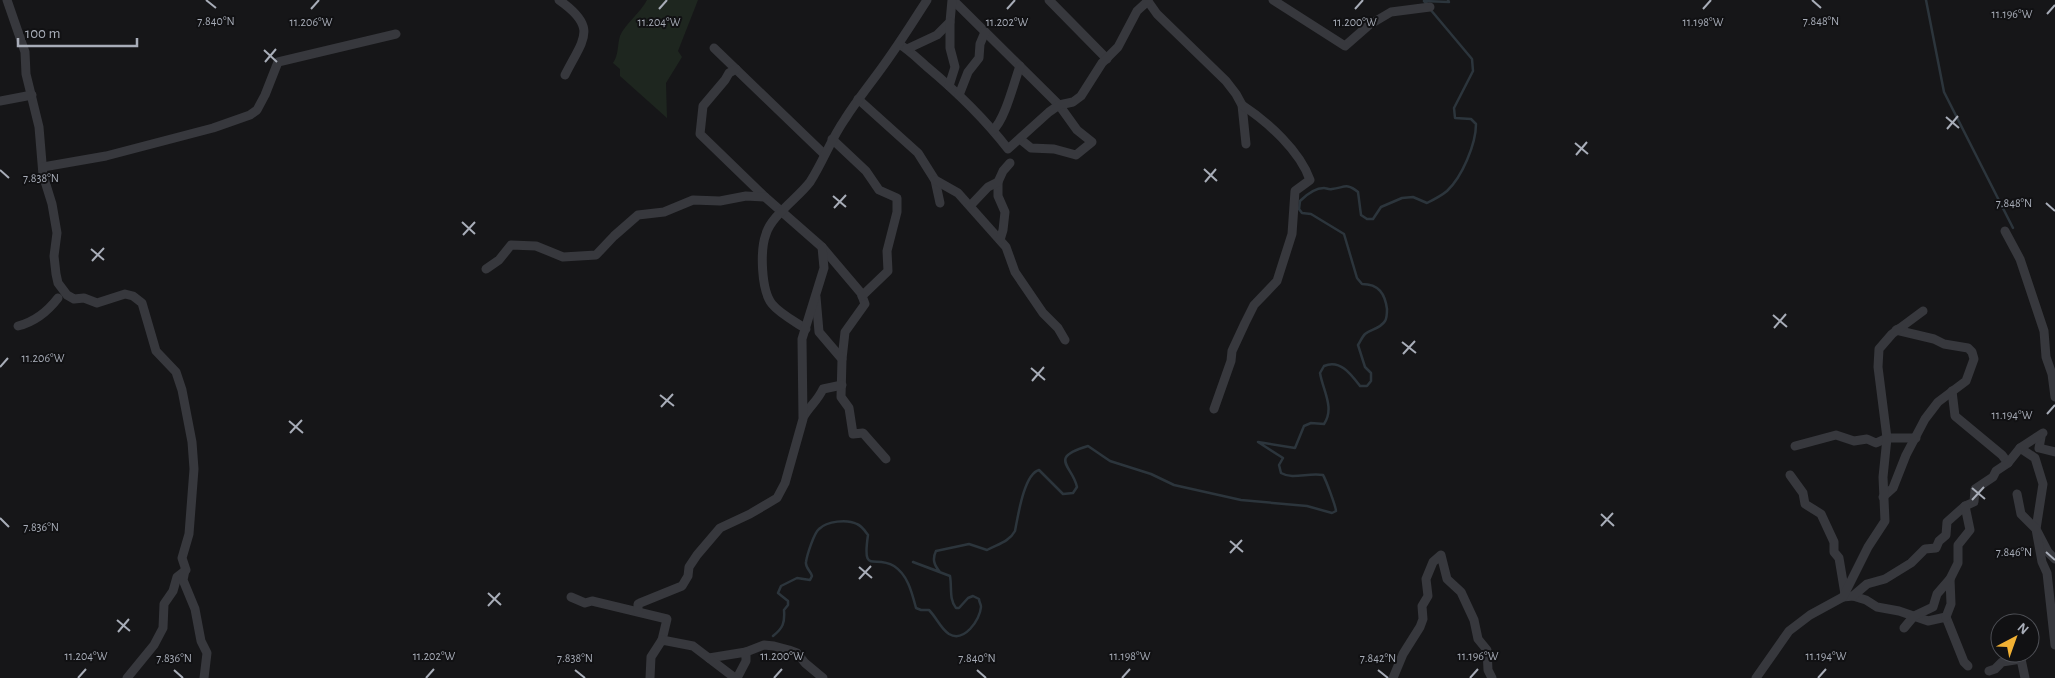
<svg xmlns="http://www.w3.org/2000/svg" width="2055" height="678" viewBox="0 0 2055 678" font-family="'Alegreya Sans',sans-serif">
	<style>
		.green { fill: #1e261f }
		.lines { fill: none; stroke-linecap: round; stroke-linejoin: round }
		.stream { stroke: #2c353c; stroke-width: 2.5 }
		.minor { stroke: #37383d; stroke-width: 9 }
		.ticks { fill: none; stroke: #a8adb8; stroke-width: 2 }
		.ticks-label { font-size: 12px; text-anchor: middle; fill: #a8adb8; stroke: #111113; stroke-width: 4; stroke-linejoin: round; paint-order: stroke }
	</style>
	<rect width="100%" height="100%" fill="#161618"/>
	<path class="green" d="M647,0H698L678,51L682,57L666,83L667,118L620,76V69L613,63C619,54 617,46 620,36C624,25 641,12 647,0Z"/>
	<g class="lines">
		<g class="stream">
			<polyline points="1926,0 1944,92 2013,228"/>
			<polyline points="1427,4 1424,1 1449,2 1448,0"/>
			<path d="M773,636C783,628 785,623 784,610L788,605V601L778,593L781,586L797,578L810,580L812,576C811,571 805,568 806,562C807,555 814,533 819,529C827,521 847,519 857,524C862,526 865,531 868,535C862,576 874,554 894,566C908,575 912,593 916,608L921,610H929C937,618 940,628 949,634C964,643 980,620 981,607C981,604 979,602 979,599L973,596L968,598L959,608H956C949,600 952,587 950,576L913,562L940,572C934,565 932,559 936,551L969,544L987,550C998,544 1009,542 1015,531C1018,516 1024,474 1039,470L1063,494L1073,493L1077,487C1073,466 1047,458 1088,446L1110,461L1151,474L1174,485L1241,500L1307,506L1332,513L1336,511C1336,507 1326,480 1323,475C1309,472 1293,480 1281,473L1279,465L1283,458L1258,442L1295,448L1304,426L1311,423L1324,424C1335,408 1323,391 1320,373L1324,366C1340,359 1351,374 1360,386H1367L1371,381V373L1365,367L1358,345C1360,342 1362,337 1365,334C1371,329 1380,329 1385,321C1387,318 1387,313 1387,309C1385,294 1379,284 1362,284L1357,278L1344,234L1311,214L1302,213L1299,209L1300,201C1306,195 1315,188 1324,188C1326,188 1329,190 1332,189C1344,188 1346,182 1358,192L1361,215L1367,219H1373L1381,207L1402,198L1413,197L1427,203C1433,200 1441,196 1447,191C1462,177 1476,144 1476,124L1471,119L1455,118L1454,108L1473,71L1472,59L1430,9"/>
		</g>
		<g class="minor">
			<polyline points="7,0 25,52 26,74 39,127 43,175 52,204 57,233 54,256 56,274 58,283 67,295 74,299 84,298 97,303 125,294 133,296 142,303 156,351 176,372 182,390 192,442 194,469 189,534 182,558 186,570 177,577 173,591 164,604 163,628 154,645 127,678"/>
			<path d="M559,0C599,28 583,39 565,75"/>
			<polyline points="953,0 1059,105 1077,130 1092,142 1076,155 1054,149 1031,148 1020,139"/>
			<polyline points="1049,0 1107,59"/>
			<polyline points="1147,0 1157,14 1226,81 1236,94 1242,105 1246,144"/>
			<polyline points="1273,0 1345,46 1369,25 1391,12 1430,7"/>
			<path d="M899,44C909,50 917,58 926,66C956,91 984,118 1008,149L1049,112L1059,105L1073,102L1081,96L1102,63L1118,47L1137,11L1148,1"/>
			<polyline points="714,48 824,154"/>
			<polyline points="907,49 937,35 950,22 952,0"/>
			<polyline points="736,69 729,73 725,80 703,106 700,134 765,197 822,247 861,293 865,304 845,332 842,359"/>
			<polyline points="949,86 955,67 950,48 950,22"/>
			<polyline points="959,95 968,72 979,58 980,44 985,32"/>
			<polyline points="858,99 918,153 935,180 940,203"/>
			<polyline points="0,101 32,95"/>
			<path d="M993,130C1005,120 1014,82 1020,66"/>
			<polyline points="832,139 866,171 879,190 897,198 897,212 887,251 888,271 862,296"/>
			<polyline points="43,167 106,156 213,128 250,115 257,110 265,95 278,62 396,34"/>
			<polyline points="935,180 958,193 1006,247 1015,272 1043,313 1058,328 1065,340"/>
			<polyline points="998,182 998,196 1005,212 1003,230 1000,240"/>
			<polyline points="970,206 988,187 998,182 1003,171 1010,163"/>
			<polyline points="2005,231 2020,259 2044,331 2046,357 2052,374 2055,397"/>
			<polyline points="486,269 499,260 511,245 536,246 563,257 596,255 614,236 638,215 664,212 693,200 720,201 746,196 765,197"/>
			<polyline points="816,297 819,332 842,359 841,397 849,408 853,434 863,433 886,459"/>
			<path d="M18,326C34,322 48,311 58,298"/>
			<path d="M806,329C796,322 780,314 772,304C761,290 760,250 766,234C771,216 798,198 810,182C823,162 831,139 845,119C855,103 867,88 878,73C896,49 911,25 927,0"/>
			<polyline points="1952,391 1955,416 2002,455 2008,463"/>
			<path d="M1214,409L1231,361L1232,351L1245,323L1254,305L1277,281L1292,234L1295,191L1310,180C1300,151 1268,122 1242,105"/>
			<path d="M804,416C810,406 818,400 823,389L842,385"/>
			<polyline points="2041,437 2039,448 2055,452"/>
			<polyline points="1795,446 1836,435 1854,441 1867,439 1876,443 1887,438 1916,438"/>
			<polyline points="2020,448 2035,458 2043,484 2036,529 2048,552 2055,559"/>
			<polyline points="1790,475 1803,493 1805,504 1821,514 1834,542 1834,552 1839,558 1845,594"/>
			<polyline points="2017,494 2021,514 2036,529 2042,562 2047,573 2055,645"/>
			<polyline points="1883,497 1893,488 1906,455 1925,419 1938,402 1966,381 1974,359 1972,352 1968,348 1944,344 1934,339 1896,330 1898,329"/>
			<polyline points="185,570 183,580 195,609 201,641 207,653 204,678"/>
			<polyline points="1853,596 1866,600 1877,607 1899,611 1928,621 1946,617 1964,662 1968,666"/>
			<polyline points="571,597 585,603 592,601 667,619 662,640"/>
			<polyline points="1843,597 1853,596 1867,584 1885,579 1911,563 1925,549 1936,548 1939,541 1946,535 1947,522 1965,506 1974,502 1975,489 1993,477 1996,471 2008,463 2020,448 2043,433"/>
			<polyline points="638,611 638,604 640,603 682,586 688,576 689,567 697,555 720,528 750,514 777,498 785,483 803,419 802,339 824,268 822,247"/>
			<polyline points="1946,617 1951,604 1950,579"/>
			<polyline points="1904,628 1914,616 1933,607 1937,594 1950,579 1958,563 1958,545 1970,530 1965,506"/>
			<polyline points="746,652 764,645 774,646 789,650 797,653 805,663 823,678"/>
			<polyline points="709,658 746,652 746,661 737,678"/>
			<polyline points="1989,671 1995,669 2002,662 2021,659 2025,678"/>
			<polyline points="650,678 651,657 662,640 693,646 735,678"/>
			<polyline points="1393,678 1403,654 1420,627 1423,619 1422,606 1428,596 1426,579 1433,562 1441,555 1447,579 1461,592 1474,620 1478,639 1487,650 1488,670 1492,678"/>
			<polyline points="1756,678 1789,631 1810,615 1843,597 1868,547 1885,521 1883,477 1887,438 1878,367 1879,349 1892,334 1923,311"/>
		</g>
	</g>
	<path class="ticks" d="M206,0L216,8M1812,0L1821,8M311,9L319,0M659,9L667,0M1007,9L1015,0M1355,9L1363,0M1703,9L1711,0M2047,14L2055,5M264,50L277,62M265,62L276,49M1946,117L1959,128M1947,129L1958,116M1575,143L1588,154M1576,155L1587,142M1204,169L1217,181M0,170L9,178M1205,182L1216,169M833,196L846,207M2046,203L2055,211M834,208L846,195M462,222L475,234M463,235L475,222M91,249L104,260M92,261L104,248M1773,315L1787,327M1774,328L1786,314M1402,342L1416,353M1403,354L1415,341M0,367L8,358M1031,368L1045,380M1032,381L1044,367M660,395L674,406M661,407L673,394M2047,414L2055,405M289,421L303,433M290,433L302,420M1972,488L1985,499M1972,500L1984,487M1601,514L1614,526M0,518L9,527M1601,526L1613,513M1230,541L1243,552M2046,552L2055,560M1230,553L1242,540M859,567L872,578M859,579L871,566M488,593L501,605M488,606L500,593M117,620L130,631M118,632L129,619M174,670L183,678M575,670L585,678M977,670L986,678M1378,670L1388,678M78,678L86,669M426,678L434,669M774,678L782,669M1122,678L1130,669M1470,678L1478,669M1818,678L1826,669"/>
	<g class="ticks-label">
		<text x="2012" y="18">11.196°W</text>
		<text x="216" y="25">7.840°N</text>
		<text x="1821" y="25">7.848°N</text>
		<text x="311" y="26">11.206°W</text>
		<text x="1355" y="26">11.200°W</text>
		<text x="1703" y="26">11.198°W</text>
		<text x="659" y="26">11.204°W</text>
		<text x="1007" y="26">11.202°W</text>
		<text x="41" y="182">7.838°N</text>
		<text x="2014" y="207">7.848°N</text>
		<text x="43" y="362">11.206°W</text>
		<text x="2012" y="419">11.194°W</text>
		<text x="41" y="531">7.836°N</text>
		<text x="2014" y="556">7.846°N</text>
		<text x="86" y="660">11.204°W</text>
		<text x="434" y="660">11.202°W</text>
		<text x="782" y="660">11.200°W</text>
		<text x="1130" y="660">11.198°W</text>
		<text x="1478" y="660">11.196°W</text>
		<text x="1826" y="660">11.194°W</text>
		<text x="174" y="662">7.836°N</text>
		<text x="575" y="662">7.838°N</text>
		<text x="977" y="662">7.840°N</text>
		<text x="1378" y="662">7.842°N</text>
	</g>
	<g transform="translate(2015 638) rotate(41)"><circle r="24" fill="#111113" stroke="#4d4f55"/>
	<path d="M0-4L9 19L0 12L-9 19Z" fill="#f2b134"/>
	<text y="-8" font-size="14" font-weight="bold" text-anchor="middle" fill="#a8adb8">N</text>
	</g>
	<path d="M18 38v8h119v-8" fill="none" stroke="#a8adb8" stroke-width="2.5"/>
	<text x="25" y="38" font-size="15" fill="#a8adb8" stroke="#111113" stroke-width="4" paint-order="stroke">100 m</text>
</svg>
